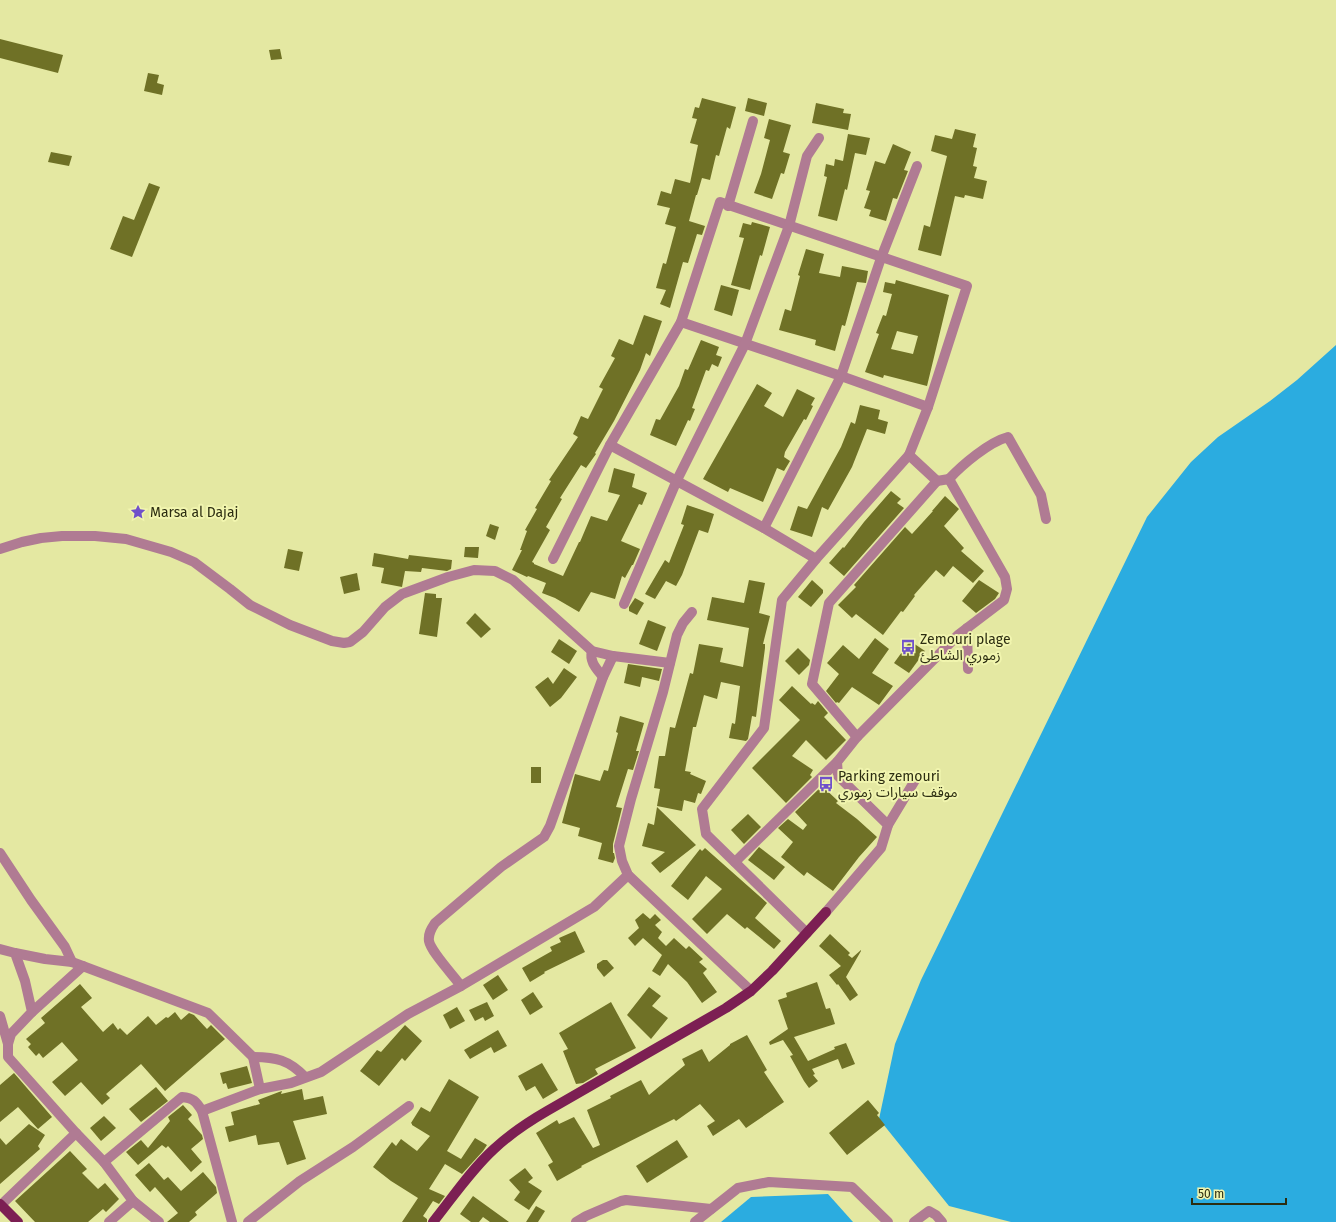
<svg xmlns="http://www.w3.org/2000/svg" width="1336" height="1222" viewBox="0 0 1336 1222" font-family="'Fira Sans','Noto Sans Arabic',sans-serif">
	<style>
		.water { fill: #2bace0 }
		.building { fill: #6f7126; fill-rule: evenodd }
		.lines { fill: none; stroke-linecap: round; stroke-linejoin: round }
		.minor { stroke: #b07b93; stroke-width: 10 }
		.major { stroke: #7c1f53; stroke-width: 10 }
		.labels { text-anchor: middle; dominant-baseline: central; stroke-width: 4; stroke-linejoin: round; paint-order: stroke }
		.poi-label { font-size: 14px; fill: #2c2d11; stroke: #f1f5af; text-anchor: start }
	</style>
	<rect width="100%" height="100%" fill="#e4e8a2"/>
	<g class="water">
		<polygon points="1336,345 1336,1222 1011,1222 949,1206 879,1119 895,1044 921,980 1147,517 1191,462 1218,437 1270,401 1297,380"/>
		<polygon points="828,1194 853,1222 721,1222 751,1197"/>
	</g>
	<g class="building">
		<polygon points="0,39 63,55 58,73 0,58"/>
		<polygon points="280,49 282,59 271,60 269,50"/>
		<polygon points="148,73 159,75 157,83 164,85 162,95 144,91"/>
		<polygon points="702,98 736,107 730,129 727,127 719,156 716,155 710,180 702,178 697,195 696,195 689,221 705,226 702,235 697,234 688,263 683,262 670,308 660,304 666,290 656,288 663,263 666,264 676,227 665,224 670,208 657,205 661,191 671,194 675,179 690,183 698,145 690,143 697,119 692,118 695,107 699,108"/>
		<polygon points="748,98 767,103 764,116 745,111"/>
		<polygon points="816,103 844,109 843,113 851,114 848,130 812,123"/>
		<polygon points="769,119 791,125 783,152 790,154 784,174 781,173 772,199 754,193 761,174 770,140 764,138"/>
		<polygon points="955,129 976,134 973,147 977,148 973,166 977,167 974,178 987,181 983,199 965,195 964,198 955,196 941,256 918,250 924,225 930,227 947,156 931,151 935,135 952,139"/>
		<polygon points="848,134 870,138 866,155 855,153 847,190 845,189 837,221 818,216 827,177 824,176 826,164 834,166 835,159 843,161"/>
		<polygon points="893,144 911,152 904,170 908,171 897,199 893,198 886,221 869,216 871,210 864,208 870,191 866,190 875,161 885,164"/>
		<polygon points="51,152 72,156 69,166 48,162"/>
		<polygon points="149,183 160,187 132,257 110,249 123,216 134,220"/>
		<polygon points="752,222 770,227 762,256 760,255 750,290 731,285 744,238 739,237 743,223 751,225"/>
		<polygon points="806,249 824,254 819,273 840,277 842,266 868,271 866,283 857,282 845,326 842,325 835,351 815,345 816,340 779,330 785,309 791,311 800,276 798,275"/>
		<path d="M896,280L949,295L927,386L884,375L883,378L865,372L879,334L876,333L883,315L886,316L892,294L883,292L885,282L895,284ZM897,331L918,336L913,354L891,349Z"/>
		<polygon points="721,285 739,290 732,316 714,310"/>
		<polygon points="644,315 662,321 650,356 646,353 640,370 614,421 595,453 596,454 586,468 581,465 560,498 562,499 546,527 550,530 532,562 534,563 534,564 563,576 579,542 580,542 591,516 607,521 620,495 608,492 614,468 635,474 632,487 647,493 642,505 639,504 621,541 640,549 633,565 632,565 625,578 622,576 615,599 591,592 579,612 555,598 542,593 546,583 528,576 527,577 512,570 522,550 520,550 527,531 525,530 537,509 535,508 551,481 549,480 578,437 573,434 581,416 588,419 603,389 599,387 615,358 611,356 619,339 633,345"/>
		<polygon points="701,340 719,347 716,355 722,357 718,367 712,364 709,371 706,370 692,408 695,409 690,421 688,420 676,446 650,435 656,419 660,420 679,386 685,369 688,370"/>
		<polygon points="757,384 772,393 764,406 783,417 797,389 815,398 811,405 813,406 806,420 804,419 785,452 784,457 790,461 784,471 777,468 763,502 730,488 728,492 703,479"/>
		<polygon points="860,405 880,410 878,419 888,422 885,434 867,429 852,467 828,510 822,507 812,537 790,530 798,506 807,509 841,447 851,422 855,424"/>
		<polygon points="891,491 901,499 897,503 904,508 844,576 829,563 843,547 844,548 864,522"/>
		<polygon points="945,496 959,509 944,526 964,548 961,551 984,571 973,583 953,566 944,577 936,570 914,595 915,596 903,612 901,611 883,635 856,614 852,618 838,605 856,587 854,585 905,527 912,534 933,511 932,511"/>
		<polygon points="687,505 714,514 708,533 699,530 682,575 676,586 666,581 655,599 645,594 665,560 669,563 684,525 681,524"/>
		<polygon points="490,524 499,527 495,540 486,536"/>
		<polygon points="465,547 479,547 478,558 464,557"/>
		<polygon points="288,549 303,552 299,571 284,568"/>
		<polygon points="374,553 408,559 409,555 452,560 451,569 447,571 422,568 421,572 405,571 402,587 381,583 384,568 372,566"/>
		<polygon points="357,573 360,590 344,594 340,577"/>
		<polygon points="749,580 765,583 759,613 770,616 763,644 765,644 765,648 756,717 752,716 748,739 746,741 729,738 732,723 735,724 740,686 721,682 717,699 704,695 696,727 693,727 685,771 691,772 690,774 706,781 701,794 698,793 695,803 684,800 682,811 657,806 660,789 654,788 659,756 665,756 670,727 675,728 690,673 693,674 699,644 723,648 720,662 743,667 749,628 707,620 712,597 744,603"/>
		<polygon points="812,580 823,590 823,593 811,607 798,597"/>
		<polygon points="979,580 999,593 995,599 976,613 962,601"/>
		<polygon points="425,593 436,594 436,598 442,598 437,637 419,634"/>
		<polygon points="635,598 644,603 637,615 629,611 629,607"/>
		<polygon points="475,613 491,629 481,638 466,623"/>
		<polygon points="648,620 666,627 657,651 639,644"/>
		<polygon points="875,638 889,649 872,673 893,686 879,705 852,687 839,703 837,702 836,703 826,691 839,674 827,663 843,645 859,659"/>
		<polygon points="559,639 577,651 569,664 551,652"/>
		<polygon points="910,641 925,651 909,673 894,663"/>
		<polygon points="798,648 810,660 809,665 799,675 785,661"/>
		<polygon points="628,664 662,669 659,681 642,677 640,687 624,683"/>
		<polygon points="564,668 577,677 561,698 550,707 535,687 548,677 553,684"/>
		<polygon points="792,686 811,704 812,703 815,705 818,701 828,713 824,717 846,740 826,760 806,740 792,756 813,770 810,775 812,777 786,803 752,768 800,720 779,700"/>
		<polygon points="620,716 644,723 636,751 639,751 633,770 628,769 616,807 622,808 613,844 613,853 614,853 615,858 613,863 598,859 602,843 578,836 580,828 562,823 575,774 600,781 604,770 608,771 618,733 616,732"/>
		<rect x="531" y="767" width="10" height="16"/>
		<polygon points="822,786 838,801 836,803 857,819 877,837 859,857 833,891 807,872 804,876 781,857 793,842 778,828 788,819 803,830 807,825 795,812"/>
		<polygon points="657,807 696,845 660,873 651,863 665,852 642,846 648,823 654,825"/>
		<polygon points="748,814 761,827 744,844 731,830"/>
		<polygon points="759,847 785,867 774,880 748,860"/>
		<polygon points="705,848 767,903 755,918 781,941 774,949 747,927 745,929 727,914 707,934 692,919 722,889 706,876 688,900 671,886 700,849 702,851"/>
		<polygon points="643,913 650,919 655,914 661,920 655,925 662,932 658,938 666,946 674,938 686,949 689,946 703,959 699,962 707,969 703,973 717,992 702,1003 687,982 668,964 660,976 652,971 662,955 643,938 635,946 628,938 639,928 635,920"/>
		<polygon points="575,931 585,952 544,972 545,973 530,982 522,968 552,951 550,947 561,942 559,938"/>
		<polygon points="830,934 850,953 848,955 852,958 861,950 861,951 846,977 858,995 850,1001 838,984 837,985 829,975 841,966 819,946"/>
		<polygon points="603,960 607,960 614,968 604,977 597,968 597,964"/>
		<polygon points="498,975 508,990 493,1000 483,985"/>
		<polygon points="817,982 826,1009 830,1008 835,1024 794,1037 808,1061 835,1049 834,1047 846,1043 855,1064 842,1069 838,1059 812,1069 815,1074 813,1075 818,1081 809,1088 804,1081 790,1056 793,1055 783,1040 770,1045 769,1042 788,1029 778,1000 787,997 786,993"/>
		<polygon points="80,984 92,998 81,1007 103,1032 113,1023 118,1030 120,1028 127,1035 148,1016 156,1025 166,1017 168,1018 175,1012 181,1020 189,1013 194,1015 207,1029 211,1025 225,1039 165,1091 141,1064 106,1094 110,1098 102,1105 81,1082 65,1096 52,1082 78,1060 62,1042 43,1058 39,1053 36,1056 28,1047 31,1044 26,1039 45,1023 41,1018"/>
		<polygon points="649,987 661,996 652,1006 668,1018 651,1039 627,1015"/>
		<polygon points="533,992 543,1007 530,1015 521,1000"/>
		<polygon points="487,1002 494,1016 485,1021 483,1017 475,1021 469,1010"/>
		<polygon points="611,1002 636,1048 595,1069 598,1074 583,1083 576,1084 563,1051 568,1049 559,1033"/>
		<polygon points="457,1007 465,1021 450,1029 443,1015"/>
		<polygon points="405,1025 422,1041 405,1061 402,1058 379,1086 360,1071 377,1050 381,1052"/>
		<polygon points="498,1030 507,1046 494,1053 491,1047 470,1059 464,1050"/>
		<polygon points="747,1035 767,1070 764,1072 784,1102 746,1128 739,1119 713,1136 707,1126 715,1121 700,1104 676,1121 674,1119 581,1166 582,1167 557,1181 548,1165 553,1162 536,1133 557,1120 559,1124 574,1117 593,1148 600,1145 587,1110 611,1098 610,1096 641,1080 649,1095 685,1065 682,1059 702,1049 709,1062 730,1045 730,1044"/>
		<polygon points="542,1063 558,1090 543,1099 535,1086 526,1091 518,1076"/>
		<polygon points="247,1066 252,1083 228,1089 226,1083 223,1084 220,1073"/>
		<polygon points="14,1073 52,1117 38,1129 18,1107 0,1122 0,1085"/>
		<polygon points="449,1079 479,1097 447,1151 461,1159 475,1138 487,1145 483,1151 462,1174 445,1164 429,1189 445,1196 439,1204 433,1201 423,1216 427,1219 427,1222 402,1222 418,1198 391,1181 373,1167 392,1142 396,1146 401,1139 417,1151 430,1136 412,1125 412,1124 411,1123 421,1107 430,1112"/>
		<polygon points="156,1087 168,1101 141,1122 129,1109"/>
		<polygon points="302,1089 304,1100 323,1096 327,1114 293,1121 306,1159 287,1165 279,1142 258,1145 256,1135 229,1142 225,1127 234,1125 231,1112 260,1104 258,1100 279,1092 282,1091 281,1094"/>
		<polygon points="868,1100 879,1113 877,1115 885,1125 847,1155 829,1133"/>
		<polygon points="183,1105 192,1115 188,1119 202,1135 203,1139 191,1149 202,1162 191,1172 168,1146 166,1148 162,1145 138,1165 126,1152 141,1140 148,1148 170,1121 168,1117"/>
		<polygon points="104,1116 116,1128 101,1141 90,1128"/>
		<polygon points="29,1124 45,1135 38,1146 40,1149 0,1184 0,1138 6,1145"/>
		<polygon points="677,1140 688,1157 647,1183 636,1166"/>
		<polygon points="70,1151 87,1169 82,1173 98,1189 105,1183 119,1199 106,1212 103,1209 88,1222 35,1222 15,1201"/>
		<polygon points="149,1163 164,1180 168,1177 181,1191 203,1172 216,1187 217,1193 195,1212 197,1215 189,1222 167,1222 178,1213 155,1187 150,1192 135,1175"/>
		<polygon points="525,1168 533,1178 528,1182 542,1191 529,1210 514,1200 520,1192 509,1180"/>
		<polygon points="473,1196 509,1222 490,1222 483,1217 479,1222 471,1222 460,1214"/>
		<polygon points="536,1206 545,1211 538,1222 526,1222"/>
	</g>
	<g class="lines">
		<g class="minor">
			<polyline points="728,206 753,121"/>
			<polyline points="681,322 841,376 928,407"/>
			<polyline points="610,445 764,528 816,559"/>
			<path d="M949,479C962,465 989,442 1008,437L1041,495L1046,519"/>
			<polyline points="764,528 841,376 881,258 917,166"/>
			<polyline points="0,549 22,542 41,538 62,536 95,536 126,539 171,552 194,562 230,589 250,605 290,625 332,641 344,643 350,642 363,632 385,607 402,594 448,577 474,570 495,571 513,580 592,651 613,656 670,663"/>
			<polyline points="553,559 610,445 681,322 720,202 967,286 928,407 909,455 816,559 782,600 764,728 702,809 706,834 807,933"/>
			<polyline points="624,604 677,480 745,344 789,226 807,156 819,138"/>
			<polyline points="692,612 683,623 677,635 663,692 631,799 619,846 622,861 628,875 751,991"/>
			<polyline points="967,628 968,669"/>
			<path d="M592,651C589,662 597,669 603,677"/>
			<polyline points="857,737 812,684 829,603 937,481 909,455"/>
			<polyline points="888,825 917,777"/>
			<polyline points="0,853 31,900 65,947 72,962"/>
			<polyline points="735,862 837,762"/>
			<polyline points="826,912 881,848 888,825 838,776 837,762 857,737 958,635 1004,600 1007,589 1005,577 949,479 937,481"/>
			<path d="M0,949L15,953L25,981L32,1012L11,1034L8,1044V1057L76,1133L104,1162L182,1097C193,1098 196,1101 202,1111L232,1222"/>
			<polyline points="15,953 45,959 72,962 208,1013 253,1057 260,1089"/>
			<path d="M461,986C454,976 431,952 429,941C428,934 431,929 435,923L501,867L544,837L550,826L603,677L613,656"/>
			<polyline points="32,1012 83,966"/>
			<polyline points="0,1016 8,1044"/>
			<path d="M253,1057C276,1057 289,1060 305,1077"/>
			<polyline points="202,1111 260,1089 291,1083 321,1072 408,1014 461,986 594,907 628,875"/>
			<polyline points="104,1162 133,1201 109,1222"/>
			<polyline points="133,1201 159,1222"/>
			<polyline points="1,1205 76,1133"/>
			<polyline points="248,1222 300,1181 353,1147 409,1106"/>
			<polyline points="576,1222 586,1216 621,1201 626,1200 711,1209"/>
			<polyline points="695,1222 738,1188 769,1182 852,1187 888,1222"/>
			<polyline points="914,1222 929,1211 936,1215 942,1222"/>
		</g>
		<g class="major">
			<polyline points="0,1204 18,1222"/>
			<path d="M433,1222C453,1197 471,1170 494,1149C510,1134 528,1122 547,1111L726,1008L751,991L772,971L826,912"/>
		</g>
	</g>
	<defs>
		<g id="sight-bare" transform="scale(1.2)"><path d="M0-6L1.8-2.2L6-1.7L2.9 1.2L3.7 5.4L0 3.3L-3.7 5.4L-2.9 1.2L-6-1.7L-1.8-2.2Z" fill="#7051ca" stroke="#f1f5af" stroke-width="2.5" paint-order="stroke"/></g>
		<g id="bus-bare" transform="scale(1.2)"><path d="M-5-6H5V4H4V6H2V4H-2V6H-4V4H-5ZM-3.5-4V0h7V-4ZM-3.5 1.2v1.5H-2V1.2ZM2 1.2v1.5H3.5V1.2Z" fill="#7051ca" stroke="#f1f5af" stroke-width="2.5" paint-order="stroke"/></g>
	</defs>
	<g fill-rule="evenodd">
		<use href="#sight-bare" x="138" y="512"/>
		<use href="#bus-bare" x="908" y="647"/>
		<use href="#bus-bare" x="826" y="784"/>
	</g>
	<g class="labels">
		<g class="poi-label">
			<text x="150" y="512">Marsa al Dajaj</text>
			<text x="920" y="639">Zemouri plage<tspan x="920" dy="16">زموري الشاطئ</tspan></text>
			<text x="838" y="776">Parking zemouri<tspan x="838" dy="16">موقف سيارات زموري</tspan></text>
		</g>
	</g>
	<path d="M1192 1198v6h94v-6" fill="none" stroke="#2c2d11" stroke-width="2"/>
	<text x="1198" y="1198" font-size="12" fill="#2c2d11" stroke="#f1f5af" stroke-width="3" paint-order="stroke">50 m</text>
</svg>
